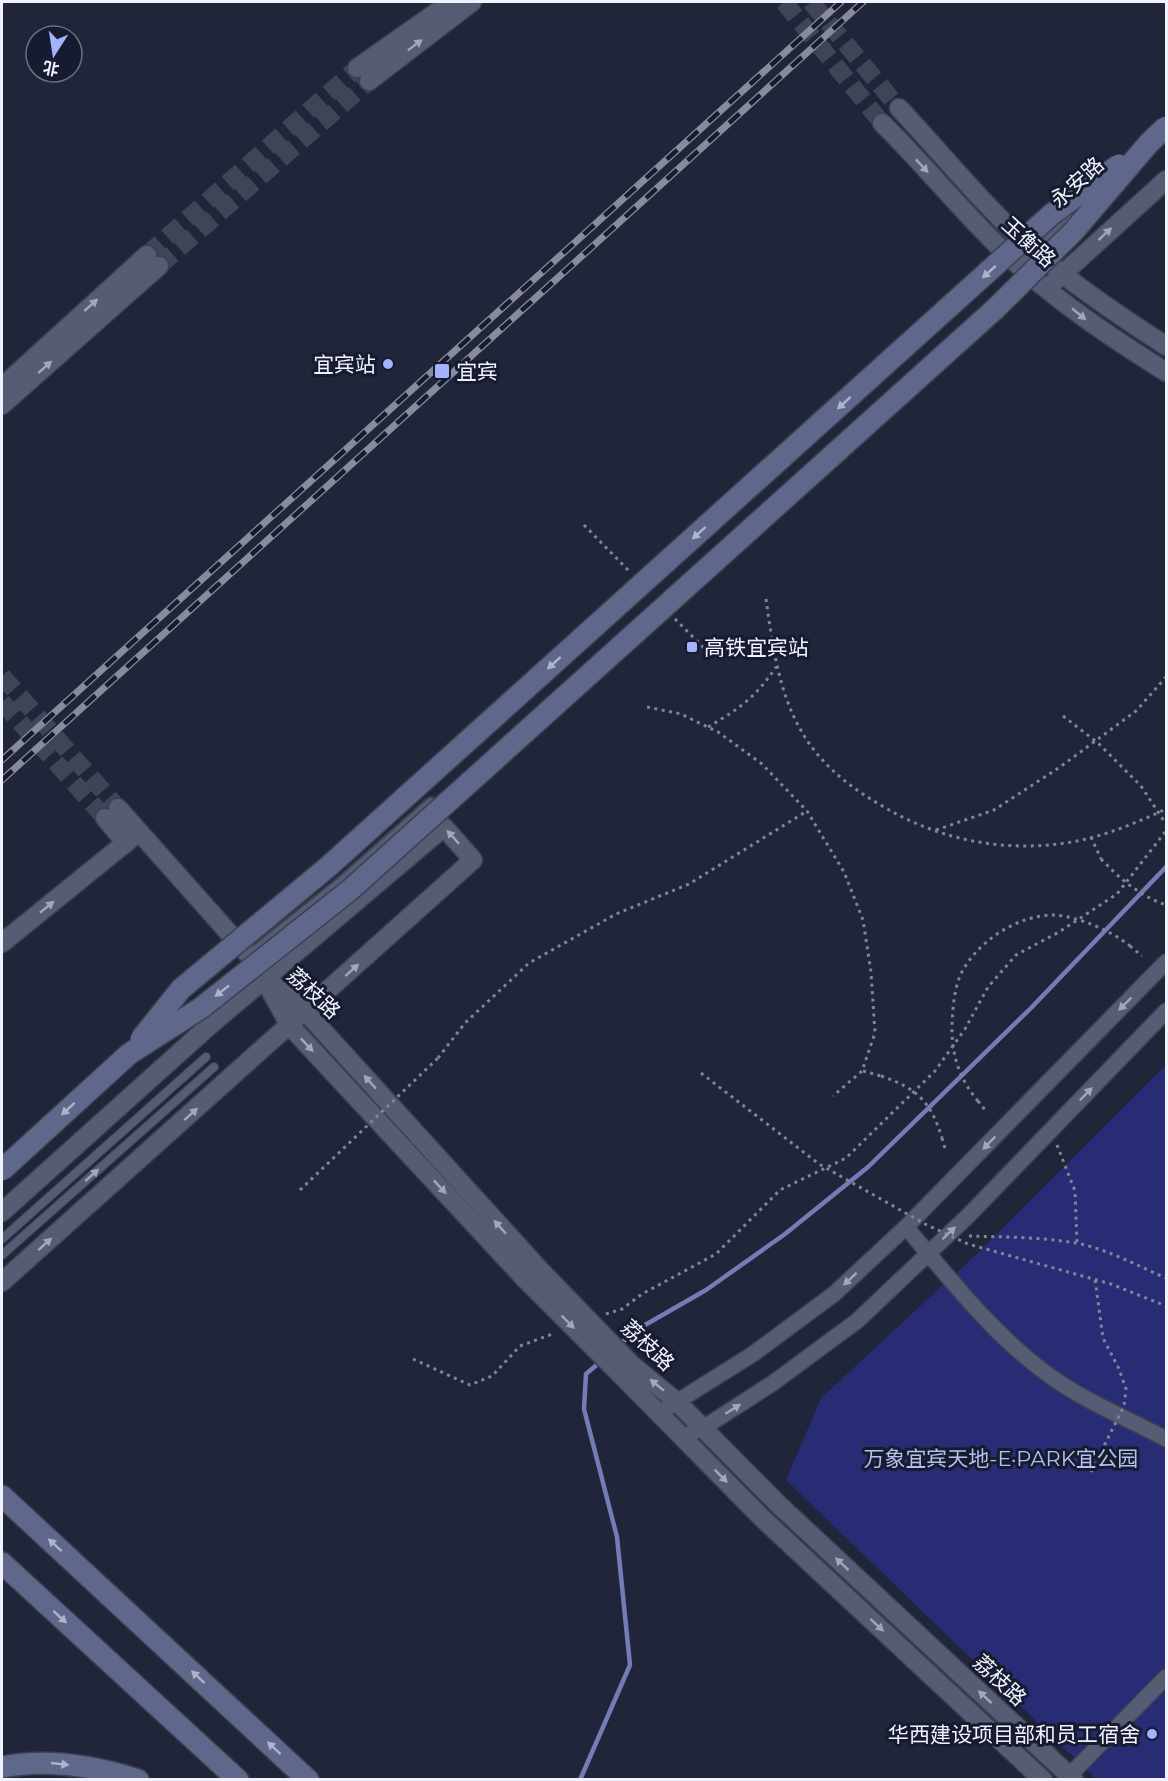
<svg xmlns="http://www.w3.org/2000/svg" width="1168" height="1781" viewBox="0 0 1168 1781" font-family="Montserrat,'Noto Sans SC',sans-serif">
	<style>
		.green { fill: #272c74 }
		.lines { fill: none; stroke-linecap: round; stroke-linejoin: round }
		.stream { stroke: #747cb7; stroke-width: 4.5 }
		.tertiary-tunnel { stroke: #3f4457; stroke-width: 18; stroke-dasharray: 18 9; stroke-linecap: butt }
		.service-casing { stroke: #3d4051; stroke-width: 10 }
		.pedestrian-casing { stroke: #3d4051; stroke-width: 14 }
		.minor-casing { stroke: #3d4051; stroke-width: 18 }
		.tertiary-casing { stroke: #3d4051; stroke-width: 21 }
		.secondary-casing { stroke: #3d4051; stroke-width: 24 }
		.path { stroke: #818696; stroke-width: 3; stroke-dasharray: 3 4.5; stroke-linecap: butt }
		.service { stroke: #565c73; stroke-width: 8 }
		.pedestrian { stroke: #565c73; stroke-width: 10 }
		.minor { stroke: #565c73; stroke-width: 15 }
		.tertiary { stroke: #565c73; stroke-width: 18 }
		.secondary { stroke: #5f678a; stroke-width: 21 }
		.rail-casing { stroke: #878b9b; stroke-width: 7 }
		.rail { stroke: #171b2f; stroke-width: 4.5; stroke-dasharray: 14; stroke-linecap: butt }
		.tertiary-bridge-casing { stroke: #3d4051; stroke-width: 21; stroke-linecap: butt }
		.secondary-bridge-casing { stroke: #3d4051; stroke-width: 24; stroke-linecap: butt }
		.path-bridge { stroke: #818696; stroke-width: 3; stroke-dasharray: 3 4.5; stroke-linecap: butt }
		.tertiary-bridge { stroke: #565c73; stroke-width: 18 }
		.secondary-bridge { stroke: #5f678a; stroke-width: 21 }
		.oneway { fill: #a3a8b8 }
		.oneway2 { fill: #afb4ca }
		.poi-dot { fill: #a2b2fd; stroke: #171b2f; stroke-width: 2 }
		.labels { text-anchor: middle; dominant-baseline: central; stroke-width: 6; stroke-linejoin: round; paint-order: stroke }
		.street-label { font-size: 21px; fill: #f0f3fe; stroke: #171b2f }
		.poi-label { font-size: 21px; fill: #f0f3fe; stroke: #171b2f; text-anchor: end }
		.park-label { font-size: 21px; fill: #b5c0ec; stroke: #171b2f }
	</style>
	<rect width="100%" height="100%" fill="#20253a"/>
	<polygon class="green" points="1166,1065 1166,1779 1096,1779 786,1480 821,1398 983,1248"/>
	<g class="lines">
		<g class="stream">
			<polyline points="620,1344 638,1329 706,1290 785,1234 868,1167 1031,1008 1166,867"/>
			<polyline points="580,1780 630,1665 617,1537 584,1409 586,1374 600,1362"/>
		</g>
		<g class="tertiary-tunnel">
			<polyline points="784,2 882,123"/>
			<polyline points="811,2 899,108"/>
			<polyline points="147,255 357,68"/>
			<polyline points="159,266 369,81"/>
			<polyline points="2,676 118,808"/>
			<polyline points="2,702 105,818"/>
		</g>
		<g class="service-casing">
			<g id="service">
				<polyline points="2,1239 206,1057"/>
				<polyline points="2,1255 214,1067"/>
			</g>
		</g>
		<g class="pedestrian-casing">
			<polyline id="pedestrian" points="249,956 342,882 431,803"/>
		</g>
		<g class="minor-casing">
			<g id="minor">
				<path d="M906,1227C950,1279 994,1336 1050,1376C1086,1402 1127,1418 1166,1439"/>
				<polyline points="659,1413 753,1354 834,1294 906,1227 1166,962"/>
				<polyline points="682,1437 703,1428 773,1383 857,1321 969,1215 1166,1011"/>
				<polyline points="1065,1780 1166,1677"/>
			</g>
		</g>
		<g class="tertiary-casing">
			<g id="tertiary">
				<polyline points="357,68 451,2"/>
				<polyline points="369,81 472,2"/>
				<path d="M899,108C943,155 987,209 1035,252C1076,287 1121,317 1166,346"/>
				<path d="M882,123C929,169 969,221 1018,265C1064,306 1115,340 1166,372"/>
				<polyline points="1027,258 1092,197"/>
				<polyline points="1055,281 1166,180"/>
				<polyline points="2,387 147,255"/>
				<polyline points="2,405 159,266"/>
				<polyline points="118,808 254,961 290,1026 526,1280"/>
				<polyline points="105,818 126,843"/>
				<polyline points="2,943 139,832"/>
				<polyline points="271,983 305,1011 540,1270"/>
				<polyline points="2,1212 209,1026 444,827 473,860 2,1282"/>
				<polyline points="632,1365 677,1402 778,1504 1074,1780"/>
				<polyline points="620,1374 763,1519 1043,1780"/>
			</g>
		</g>
		<g class="secondary-casing">
			<g id="secondary">
				<polyline points="2,1496 308,1780"/>
				<polyline points="2,1563 238,1780"/>
				<path d="M2,1767C47,1758 95,1766 138,1780"/>
			</g>
		</g>
		<g class="path">
			<polyline points="584,525 629,571"/>
			<path d="M766,599C773,649 780,704 811,746C830,772 856,791 884,807C941,841 1007,853 1072,842C1105,836 1136,823 1166,809"/>
			<polyline points="675,619 708,652"/>
			<polyline points="647,707 681,714 718,732 762,764 807,811 844,872 863,920 871,972 875,1033 862,1071 833,1096"/>
			<path d="M708,727C739,709 756,697 776,667"/>
			<polyline points="936,830 994,810 1060,767 1136,711 1166,677"/>
			<polyline points="1091,837 1101,859"/>
			<polyline points="1130,946 1142,956"/>
			<polyline points="438,1058 465,1023 529,963 616,914 689,884 807,811"/>
			<polyline points="863,1071 881,1076"/>
			<polyline points="978,1101 985,1110"/>
			<polyline points="942,1138 946,1152"/>
			<polyline points="1057,1145 1075,1191 1077,1243"/>
			<path d="M969,1236C1004,1237 1041,1237 1076,1243C1107,1249 1138,1266 1166,1278"/>
			<polyline points="606,1314 622,1309 642,1294 716,1254 780,1190 846,1158 935,1071 965,1029 988,987 1016,955 1059,932 1117,894 1166,831"/>
			<polyline points="413,1359 470,1385 492,1376 520,1346 555,1333"/>
		</g>
		<use href="#service" class="service"/>
		<use href="#pedestrian" class="pedestrian"/>
		<use href="#minor" class="minor"/>
		<use href="#tertiary" class="tertiary"/>
		<use href="#secondary" class="secondary"/>
		<g class="rail-casing">
			<g id="rail">
				<polyline points="2,760 841,2"/>
				<polyline points="2,780 863,2"/>
			</g>
		</g>
		<use href="#rail" class="rail"/>
		<g class="tertiary-bridge-casing">
			<g id="tertiary-bridge">
				<polyline points="540,1270 632,1365"/>
				<polyline points="526,1280 620,1374"/>
			</g>
		</g>
		<g class="secondary-bridge-casing">
			<g id="secondary-bridge">
				<polyline points="141,1039 181,989 329,866 1052,214 1119,165"/>
				<polyline points="2,1170 129,1054 201,1008 350,890 995,309 1073,232 1149,143 1166,127"/>
			</g>
		</g>
		<g class="path-bridge">
			<polyline points="1063,716 1098,743 1141,786 1166,824"/>
			<path d="M1101,859C1120,879 1140,896 1166,905"/>
			<polyline points="701,1073 819,1164 925,1224 968,1244 1111,1284 1166,1306"/>
			<path d="M881,1076C917,1088 931,1102 942,1138"/>
			<path d="M978,1101C959,1079 951,1053 952,1024C953,1007 954,986 963,970C980,940 1018,915 1054,915C1077,916 1112,931 1130,946"/>
			<polyline points="300,1190 438,1058"/>
			<polyline points="1091,1472 1124,1406 1126,1389 1119,1369 1103,1338 1095,1279"/>
		</g>
		<use href="#tertiary-bridge" class="tertiary-bridge"/>
		<use href="#secondary-bridge" class="secondary-bridge"/>
	</g>
	<defs><path id="oneway-solid" d="M-6-.8H1V-3.2L6.5 0L1 3.2V.8H-6Z" transform="scale(1.5)"/></defs>
	<g class="oneway">
		<use href="#oneway-solid" transform="translate(415 45) rotate(-37)"/>
		<use href="#oneway-solid" transform="translate(922 166) rotate(47)"/>
		<use href="#oneway-solid" transform="translate(1105 234) rotate(-43)"/>
		<use href="#oneway-solid" transform="translate(91 305) rotate(-42)"/>
		<use href="#oneway-solid" transform="translate(1079 314) rotate(39)"/>
		<use href="#oneway-solid" transform="translate(45 367) rotate(-42)"/>
		<use href="#oneway-solid" transform="translate(453 837) rotate(-132)"/>
		<use href="#oneway-solid" transform="translate(47 907) rotate(-39)"/>
		<use href="#oneway-solid" transform="translate(352 970) rotate(-42)"/>
		<use href="#oneway-solid" transform="translate(1125 1004) rotate(135)"/>
		<use href="#oneway-solid" transform="translate(307 1045) rotate(47)"/>
		<use href="#oneway-solid" transform="translate(370 1082) rotate(-132)"/>
		<use href="#oneway-solid" transform="translate(1086 1094) rotate(-46)"/>
		<use href="#oneway-solid" transform="translate(191 1114) rotate(-42)"/>
		<use href="#oneway-solid" transform="translate(989 1143) rotate(134)"/>
		<use href="#oneway-solid" transform="translate(92 1175) rotate(-42)"/>
		<use href="#oneway-solid" transform="translate(440 1187) rotate(47)"/>
		<use href="#oneway-solid" transform="translate(500 1227) rotate(-132)"/>
		<use href="#oneway-solid" transform="translate(949 1233) rotate(-44)"/>
		<use href="#oneway-solid" transform="translate(45 1244) rotate(-42)"/>
		<use href="#oneway-solid" transform="translate(850 1279) rotate(137)"/>
		<use href="#oneway-solid" transform="translate(568 1322) rotate(45)"/>
		<use href="#oneway-solid" transform="translate(657 1385) rotate(-141)"/>
		<use href="#oneway-solid" transform="translate(733 1409) rotate(-32)"/>
		<use href="#oneway-solid" transform="translate(721 1476) rotate(45)"/>
		<use href="#oneway-solid" transform="translate(842 1564) rotate(-137)"/>
		<use href="#oneway-solid" transform="translate(877 1625) rotate(43)"/>
		<use href="#oneway-solid" transform="translate(985 1697) rotate(-137)"/>
	</g>
	<g class="oneway2">
		<use href="#oneway-solid" transform="translate(989 272) rotate(138)"/>
		<use href="#oneway-solid" transform="translate(844 403) rotate(138)"/>
		<use href="#oneway-solid" transform="translate(699 533) rotate(138)"/>
		<use href="#oneway-solid" transform="translate(554 663) rotate(138)"/>
		<use href="#oneway-solid" transform="translate(222 991) rotate(142)"/>
		<use href="#oneway-solid" transform="translate(68 1109) rotate(138)"/>
		<use href="#oneway-solid" transform="translate(55 1545) rotate(-137)"/>
		<use href="#oneway-solid" transform="translate(60 1617) rotate(42)"/>
		<use href="#oneway-solid" transform="translate(198 1677) rotate(-137)"/>
		<use href="#oneway-solid" transform="translate(274 1748) rotate(-137)"/>
		<use href="#oneway-solid" transform="translate(60 1764) rotate(6)"/>
	</g>
	<g class="poi-dot">
		<circle cx="388" cy="364" r="6"/>
		<rect x="434" y="363" width="16" height="16" rx="3"/>
		<rect x="686" y="641" width="12" height="12" rx="3"/>
		<circle cx="1152" cy="1734" r="6"/>
	</g>
	<g class="labels">
		<g class="street-label">
			<text transform="translate(1077 182) rotate(-42)">永安路</text>
			<text transform="translate(1029 242) rotate(42)">玉衡路</text>
			<text transform="translate(314 993) rotate(43)">荔枝路</text>
			<text transform="translate(648 1345) rotate(43)">荔枝路</text>
			<text transform="translate(1000 1680) rotate(43)">荔枝路</text>
		</g>
		<g class="poi-label">
			<text x="376" y="364">宜宾站</text>
			<text x="456" y="371" text-anchor="start">宜宾</text>
			<text x="704" y="647" text-anchor="start">高铁宜宾站</text>
			<text x="1140" y="1734">华西建设项目部和员工宿舍</text>
		</g>
		<g class="park-label">
			<text x="1001" y="1458">万象宜宾天地-E·PARK宜公园</text>
		</g>
	</g>
	<rect width="1168" height="1781" fill="none" stroke="#f0f3fe" stroke-width="6"/>
	<g transform="translate(54 54) rotate(192)"><circle r="28" fill="#171b2f" stroke="#6e7182" stroke-width="1.5"/>
	<path d="M0-4.5L10 22L0 15L-10 22Z" fill="#a2b2fd"/>
	<text y="-9" font-size="16" font-weight="bold" text-anchor="middle" fill="#f0f3fe">北</text>
	</g>
</svg>
